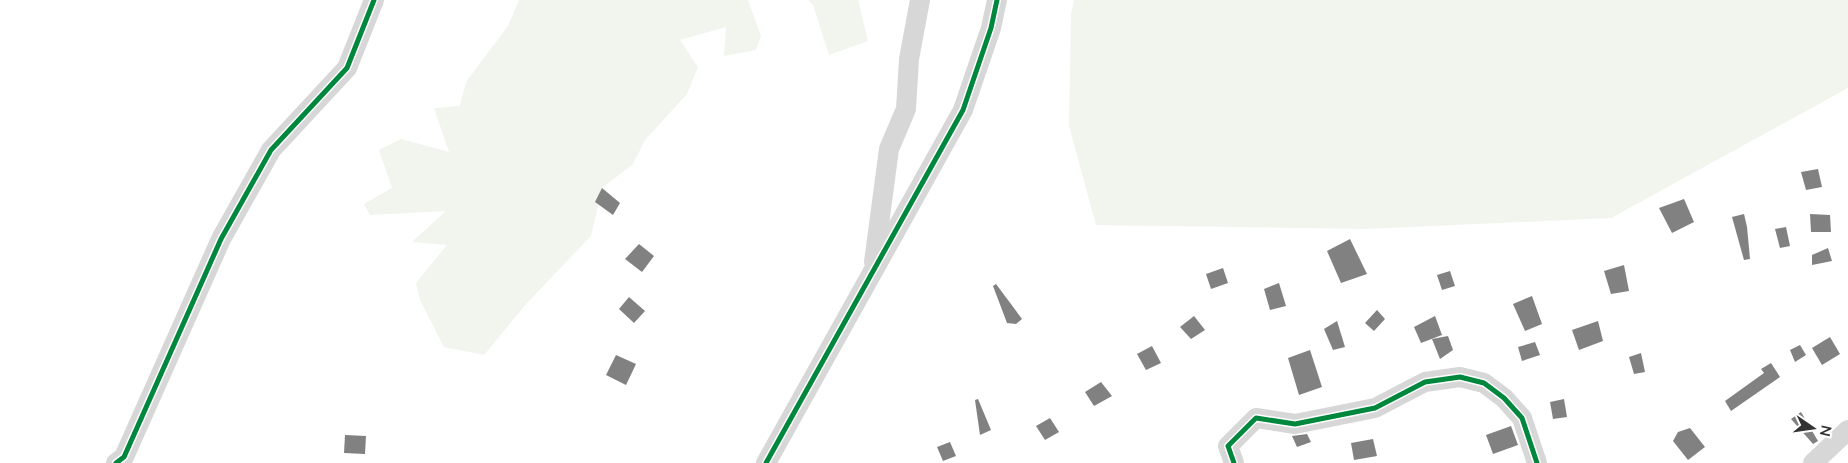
<svg xmlns="http://www.w3.org/2000/svg" width="1848" height="463" viewBox="0 0 1848 463" font-family="Lato,sans-serif">
	<style>
		.green { fill: #f1f5ed }
		.building { fill: #818181 }
		.lines { fill: none; stroke-linecap: round; stroke-linejoin: round }
		.minor { stroke: #d7d7d7; stroke-width: 20 }
		.cycleway-casing { stroke: #fff; stroke-width: 8 }
		.cycleway { stroke: #00873e; stroke-width: 5 }
	</style>
	<rect width="100%" height="100%" fill="#fff"/>
	<g class="green">
		<polygon points="519,0 748,0 761,36 756,50 724,56 726,27 680,40 698,67 687,94 645,140 633,164 602,188 591,236 527,303 484,355 444,347 420,300 416,283 447,245 412,242 446,211 370,215 364,204 392,188 379,150 401,139 449,152 434,108 460,106 466,82 508,26"/>
		<polygon points="808,0 858,0 868,41 829,55 813,5"/>
		<polygon points="1074,0 1848,0 1848,88 1611,218 1366,229 1096,225 1069,126 1071,15"/>
	</g>
	<g class="building">
		<polygon points="1818,169 1822,187 1806,190 1801,172"/>
		<polygon points="602,188 620,203 613,215 595,202"/>
		<polygon points="1684,199 1694,222 1672,233 1659,208"/>
		<polygon points="1744,214 1747,227 1750,259 1744,260 1732,217"/>
		<polygon points="1810,214 1830,215 1831,232 1811,232"/>
		<polygon points="1786,227 1790,246 1780,248 1775,229"/>
		<polygon points="1350,239 1367,274 1341,283 1327,251"/>
		<polygon points="639,244 654,256 642,272 625,259"/>
		<polygon points="1828,248 1832,261 1812,265 1812,255"/>
		<polygon points="1624,265 1629,291 1611,294 1604,271"/>
		<polygon points="1223,268 1228,283 1211,289 1206,274"/>
		<polygon points="1450,271 1455,286 1442,290 1437,275"/>
		<polygon points="1279,283 1286,306 1270,310 1264,289"/>
		<polygon points="996,284 1022,319 1016,324 1007,323 993,286"/>
		<polygon points="1532,296 1542,324 1525,331 1513,304"/>
		<polygon points="629,297 645,311 634,323 619,309"/>
		<polygon points="1377,310 1385,319 1374,331 1365,323"/>
		<polygon points="1194,316 1205,330 1191,339 1180,327"/>
		<polygon points="1435,316 1442,335 1421,343 1414,327"/>
		<polygon points="1337,321 1345,347 1333,350 1324,329"/>
		<polygon points="1598,321 1603,341 1579,350 1572,330"/>
		<polygon points="1448,336 1453,350 1440,359 1432,339"/>
		<polygon points="1830,337 1840,354 1822,365 1812,348"/>
		<polygon points="1535,342 1540,355 1522,361 1518,347"/>
		<polygon points="1800,345 1806,355 1795,362 1790,350"/>
		<polygon points="1152,346 1161,363 1146,370 1137,354"/>
		<polygon points="1310,350 1322,387 1299,395 1288,358"/>
		<polygon points="1641,353 1645,372 1634,374 1629,357"/>
		<polygon points="616,355 636,364 626,385 606,375"/>
		<polygon points="1771,363 1780,377 1731,411 1725,401 1764,373 1761,369"/>
		<polygon points="1101,382 1112,396 1094,406 1085,392"/>
		<polygon points="978,399 991,430 980,435 975,400"/>
		<polygon points="1564,399 1567,417 1553,419 1550,402"/>
		<polygon points="1801,412 1818,441 1813,444 1791,419"/>
		<polygon points="1050,418 1059,432 1045,440 1036,426"/>
		<polygon points="1511,426 1518,445 1493,454 1486,435"/>
		<polygon points="1690,428 1705,447 1688,460 1673,441 1678,432"/>
		<polygon points="1307,434 1311,442 1297,447 1292,436"/>
		<polygon points="345,435 366,436 365,454 344,453"/>
		<polygon points="1373,439 1377,456 1354,460 1351,443"/>
		<polygon points="950,442 956,456 943,461 937,447"/>
	</g>
	<g class="lines">
		<g class="minor">
			<polyline points="874,262 889,149 906,109 909,59 920,0"/>
			<polyline points="116,463 124,457 221,239 271,150 347,68 374,0"/>
			<polyline points="766,463 963,110 991,28 997,0"/>
			<polyline points="1234,463 1228,446 1256,418 1295,424 1375,408 1425,382 1460,377 1484,383 1504,398 1522,418 1537,463"/>
			<polyline points="1813,463 1848,430"/>
		</g>
		<g class="cycleway-casing">
			<g id="cycleway">
				<polyline points="116,463 124,457 221,239 271,150 347,68 374,0"/>
				<polyline points="766,463 963,110 991,28 997,0"/>
				<polyline points="1234,463 1228,446 1256,418 1295,424 1375,408 1425,382 1460,377 1484,383 1504,398 1522,418 1537,463"/>
			</g>
		</g>
		<use href="#cycleway" class="cycleway"/>
	</g>
	<g transform="translate(1813 428) rotate(103)" stroke="#ffffff" stroke-width="4" paint-order="stroke">
	<path d="M0-4L9 19L0 12L-9 19Z" fill="#333333"/>
	<text y="-8" font-size="14" font-weight="bold" text-anchor="middle" fill="#333333">N</text>
	</g>
</svg>
